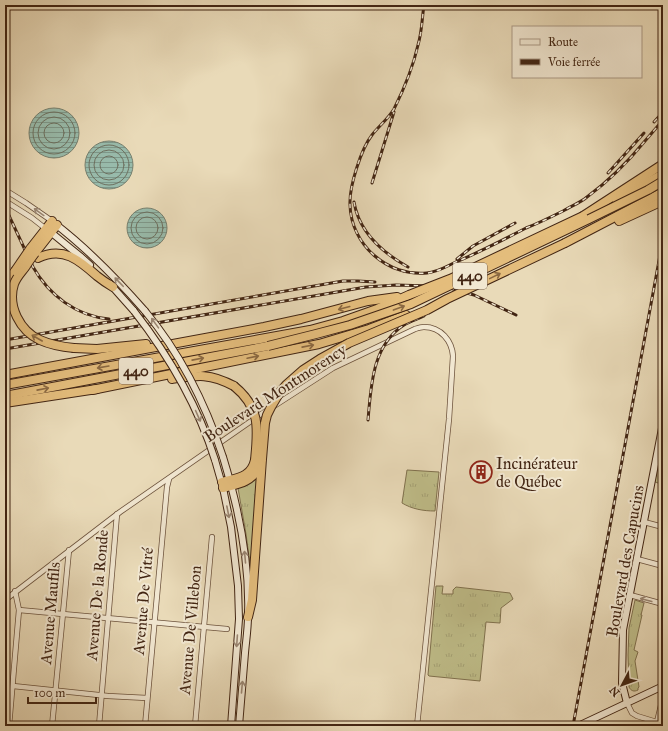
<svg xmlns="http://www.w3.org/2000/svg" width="668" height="731" viewBox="0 0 668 731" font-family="'IM FELL Great Primer',serif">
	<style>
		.grass { fill: url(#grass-tufts); stroke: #80714e }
		.forest { fill: url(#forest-firs); stroke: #80714e }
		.water { fill: url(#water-rules); stroke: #767f6e }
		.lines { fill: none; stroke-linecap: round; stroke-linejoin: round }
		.shore { stroke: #6d705f; stroke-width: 1 }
		.minor-casing { stroke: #6c523c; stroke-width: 6 }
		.secondary-casing { stroke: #422513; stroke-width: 8 }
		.motorway-casing { stroke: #422513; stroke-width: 10 }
		.minor { stroke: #f1e7d1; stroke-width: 4.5 }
		.secondary { stroke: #f1e7d1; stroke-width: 6 }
		.motorway { stroke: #e4bd7c; stroke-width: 8 }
		.rail-casing { stroke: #422513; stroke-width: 3 }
		.rail { stroke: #f1e7d1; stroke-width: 1.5; stroke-dasharray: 4.5; stroke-linecap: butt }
		.secondary-bridge-casing { stroke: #422513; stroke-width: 8; stroke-linecap: butt }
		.motorway-bridge-casing { stroke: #422513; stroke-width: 10; stroke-linecap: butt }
		.secondary-bridge { stroke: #f1e7d1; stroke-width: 6 }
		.motorway-bridge { stroke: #e4bd7c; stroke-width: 8 }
		.oneway { stroke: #9a8672 }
		.oneway2 { stroke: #8b6942 }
		.labels { text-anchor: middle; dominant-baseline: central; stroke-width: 4; stroke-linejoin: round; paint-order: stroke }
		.shield { fill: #f1e7d1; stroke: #765f4c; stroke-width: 1 }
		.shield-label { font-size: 15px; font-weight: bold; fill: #422513 }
		.street-label { font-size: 16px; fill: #422513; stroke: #f1e7d1 }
		.poi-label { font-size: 16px; fill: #422513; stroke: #f1e7d1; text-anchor: start }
	</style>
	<defs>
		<pattern id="grass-tufts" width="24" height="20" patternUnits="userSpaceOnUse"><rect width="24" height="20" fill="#bfbd89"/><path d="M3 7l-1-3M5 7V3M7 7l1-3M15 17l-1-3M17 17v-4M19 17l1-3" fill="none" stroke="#a5a275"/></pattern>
		<pattern id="forest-firs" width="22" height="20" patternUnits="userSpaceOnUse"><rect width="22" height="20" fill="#bfbd89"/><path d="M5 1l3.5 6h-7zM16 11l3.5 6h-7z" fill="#a5a275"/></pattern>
		<pattern id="water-rules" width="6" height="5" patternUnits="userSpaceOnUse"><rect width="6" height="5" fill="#98bbab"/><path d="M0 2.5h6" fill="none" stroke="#7e988a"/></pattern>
	</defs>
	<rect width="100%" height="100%" fill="#e9dab8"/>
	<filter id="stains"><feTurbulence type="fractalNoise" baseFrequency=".005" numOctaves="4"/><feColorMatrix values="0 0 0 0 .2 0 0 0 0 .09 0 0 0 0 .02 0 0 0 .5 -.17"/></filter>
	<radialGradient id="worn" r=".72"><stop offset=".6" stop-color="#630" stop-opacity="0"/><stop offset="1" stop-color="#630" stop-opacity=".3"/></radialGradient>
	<g class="grass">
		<path d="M407,470L439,472L435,511C423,511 412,509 402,503Z"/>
		<polygon points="258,474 253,564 250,564 246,534 238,488"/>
		<polygon points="436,586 443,586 442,594 453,594 453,590 456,587 510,593 513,599 501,608 500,623 486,622 480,681 429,676 428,675"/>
		<path d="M635,600L644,603L641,615H642L634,650L638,652L635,661L639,687L638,688V690C634,692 631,691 629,687L628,655L629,628Z"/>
	</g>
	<polygon class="forest" points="660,457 663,457 663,485 653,481"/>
	<g class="water">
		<circle cx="54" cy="133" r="25"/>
		<circle cx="109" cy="165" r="24"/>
		<circle cx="147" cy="228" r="20"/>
	</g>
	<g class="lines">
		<g class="shore">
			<circle cx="54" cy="133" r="21"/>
			<circle cx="54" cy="133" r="16"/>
			<circle cx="54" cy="133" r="10"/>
			<circle cx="109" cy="165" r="20"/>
			<circle cx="109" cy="165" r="15"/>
			<circle cx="109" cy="165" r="9"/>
			<circle cx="147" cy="228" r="16"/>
			<circle cx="147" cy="228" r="11"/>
		</g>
		<g class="minor-casing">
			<g id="minor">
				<polyline points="5,190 26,203 52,221"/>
				<polyline points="5,201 32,218 46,229"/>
				<path d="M274,406L333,368L415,329C418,328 421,327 424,327C441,327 452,341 453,356L449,419L417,726"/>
				<polyline points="644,522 663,527"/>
				<polyline points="637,559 663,566"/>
				<polyline points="630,595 663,604"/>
				<polyline points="5,600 120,512 267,410"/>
				<polyline points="19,610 227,629"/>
				<polyline points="13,686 108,696 147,698"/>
				<polyline points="627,703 632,713 637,716 663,724"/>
				<polyline points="9,726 19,610 15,591"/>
				<polyline points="52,726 63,613 69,550"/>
				<polyline points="99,726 117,514"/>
				<polyline points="145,726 167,487 169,479"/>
				<polyline points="195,726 212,537"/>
				<polyline points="656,726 663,697"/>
			</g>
		</g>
		<g class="secondary-casing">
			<g id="secondary">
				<path d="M54,223C88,249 117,279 145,311"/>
				<polyline points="48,230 80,256 90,265"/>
				<polyline points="110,284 134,311"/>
				<path d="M223,457C239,509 250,563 248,616C248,629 246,641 245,653C243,677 241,702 239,726"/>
				<polyline points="215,460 223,488 231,527 238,586 239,619 231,726"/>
				<polyline points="627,703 622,683 623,630 663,423"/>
				<polyline points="578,726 663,686"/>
			</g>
		</g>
		<g class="motorway-casing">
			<g id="motorway">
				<polyline points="616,199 663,174"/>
				<polyline points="583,216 663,164"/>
				<polyline points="619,221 656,204 663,200"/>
				<polyline points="565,243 663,192"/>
				<polyline points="30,249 52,221"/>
				<polyline points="35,253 57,225"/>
				<path d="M38,258C63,246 79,260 97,276C102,280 108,284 113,287"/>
				<polyline points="5,284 15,271"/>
				<polyline points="74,348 97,349 146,344"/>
				<polyline points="5,375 264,327 301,319 368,301 397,297"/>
				<path d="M172,379C198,375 210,373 234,386"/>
				<polyline points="5,385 310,330 343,321 377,309 409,295"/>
				<polyline points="92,390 319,344 369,329 406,315"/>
				<polyline points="5,396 268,346"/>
				<polyline points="5,403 97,389"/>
				<path d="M222,482C236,478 251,478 255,460"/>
				<path d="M223,488C239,484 252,482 260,466"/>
				<polyline points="248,617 252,600 262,459"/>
			</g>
		</g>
		<use href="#minor" class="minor"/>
		<use href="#secondary" class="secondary"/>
		<use href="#motorway" class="motorway"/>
		<g class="rail-casing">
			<g id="rail">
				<path d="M424,5C422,18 422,32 418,45C413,67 404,89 394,109C388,119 379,126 372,135C361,149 349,187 350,205C351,245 388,277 427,273C438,272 447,266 456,262C480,252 503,240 526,228C539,223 551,217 563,211C571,206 580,203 587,197C610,180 627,163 645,141C651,134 657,127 663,120"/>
				<polyline points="5,58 9,5"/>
				<polyline points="654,122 663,112"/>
				<polyline points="608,173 644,133"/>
				<polyline points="372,183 394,112"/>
				<path d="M354,202C359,232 383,253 408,267"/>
				<path d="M5,207L33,267C49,295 76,316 109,319"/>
				<polyline points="457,259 473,246 515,223"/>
				<polyline points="5,340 343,281 358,281 375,282"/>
				<polyline points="5,349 366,287 396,285 430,286 450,288 474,295 516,315"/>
				<path d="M368,420C371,387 372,345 404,325C411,321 418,319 424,316"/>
				<polyline points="573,726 663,239"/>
			</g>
		</g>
		<use href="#rail" class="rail"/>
		<g class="secondary-bridge-casing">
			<g id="secondary-bridge">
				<path d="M134,311C169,356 198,406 215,460"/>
				<path d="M145,311C180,353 206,405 223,457"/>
			</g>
		</g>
		<g class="motorway-bridge-casing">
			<g id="motorway-bridge">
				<path d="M35,253C32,257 29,261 26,266C22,272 17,276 14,284C7,306 20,331 40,340C51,345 63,347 74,348"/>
				<polyline points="15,271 30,249"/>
				<polyline points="409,295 450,279 583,216"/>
				<polyline points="268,346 316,334 350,325 411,304 589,219 648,190 663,181"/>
				<path d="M234,386C261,408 258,429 255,460"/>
				<polyline points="262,459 265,423 267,415 271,407 280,392 286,385 303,370 320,359 349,343 427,310 447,299 565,243"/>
			</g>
		</g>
		<use href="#secondary-bridge" class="secondary-bridge"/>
		<use href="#motorway-bridge" class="motorway-bridge"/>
	</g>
	<defs><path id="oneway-shaft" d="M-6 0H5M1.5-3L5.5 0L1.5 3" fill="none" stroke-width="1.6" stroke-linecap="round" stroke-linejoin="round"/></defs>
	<g class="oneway">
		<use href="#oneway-shaft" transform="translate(39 212) rotate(-144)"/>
		<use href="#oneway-shaft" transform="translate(119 282) rotate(-134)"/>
		<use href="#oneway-shaft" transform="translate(155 323) rotate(-126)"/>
		<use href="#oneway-shaft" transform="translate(198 416) rotate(66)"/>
		<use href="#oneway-shaft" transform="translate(228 512) rotate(79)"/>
		<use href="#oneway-shaft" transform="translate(245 557) rotate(-95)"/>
		<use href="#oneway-shaft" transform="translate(646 600) rotate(-165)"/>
		<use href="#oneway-shaft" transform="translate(237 641) rotate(94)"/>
		<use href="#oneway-shaft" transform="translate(242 687) rotate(-85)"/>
	</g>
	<g class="oneway2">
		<use href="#oneway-shaft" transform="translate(495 276) rotate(-26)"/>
		<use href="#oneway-shaft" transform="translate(344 308) rotate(165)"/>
		<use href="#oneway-shaft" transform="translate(399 308) rotate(-20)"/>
		<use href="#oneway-shaft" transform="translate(37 338) rotate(-150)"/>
		<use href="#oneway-shaft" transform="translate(308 346) rotate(-11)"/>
		<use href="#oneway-shaft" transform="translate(253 357) rotate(-12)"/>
		<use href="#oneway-shaft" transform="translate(198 359) rotate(-11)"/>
		<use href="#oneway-shaft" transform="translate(103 367) rotate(170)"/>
		<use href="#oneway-shaft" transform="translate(43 389) rotate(-11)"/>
	</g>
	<defs>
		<g id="building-ring" transform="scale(1.15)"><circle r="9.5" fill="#f1e7d1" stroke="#8f2418" stroke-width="1.5"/><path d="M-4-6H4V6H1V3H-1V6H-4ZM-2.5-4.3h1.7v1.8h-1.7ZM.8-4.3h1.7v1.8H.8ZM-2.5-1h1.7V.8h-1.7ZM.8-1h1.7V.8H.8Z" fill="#8f2418"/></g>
	</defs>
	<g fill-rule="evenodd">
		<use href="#building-ring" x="481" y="472"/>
	</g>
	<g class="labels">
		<g class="shield">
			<rect x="453" y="263" width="34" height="26" rx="3"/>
			<rect x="119" y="358" width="34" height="26" rx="3"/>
		</g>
		<g class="shield-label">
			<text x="470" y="276">440</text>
			<text x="136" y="371">440</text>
		</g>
		<g class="street-label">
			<text transform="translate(275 393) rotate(-33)">Boulevard Montmorency</text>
			<text transform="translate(625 561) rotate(-80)">Boulevard des Capucins</text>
			<text transform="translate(97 595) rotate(-85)">Avenue De la Ronde</text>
			<text transform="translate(143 601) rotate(-85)">Avenue De Vitré</text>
			<text transform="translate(50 613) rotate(-85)">Avenue Maufils</text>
			<text transform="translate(190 630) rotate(-85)">Avenue De Villebon</text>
		</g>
		<g class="poi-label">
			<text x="496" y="463">Incinérateur<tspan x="496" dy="18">de Québec</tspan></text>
		</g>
	</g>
	<rect width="668" height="731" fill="none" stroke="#e9dab8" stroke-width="20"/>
	<rect x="6" y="6" width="656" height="719" fill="none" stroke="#422513" stroke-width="2"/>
	<rect x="10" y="10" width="648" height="711" fill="none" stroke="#422513"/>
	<rect x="512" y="26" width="130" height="52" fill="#f1e7d1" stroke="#ab9985"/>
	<rect x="520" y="39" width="20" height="6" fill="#f1e7d1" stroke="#ab9985"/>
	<text x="548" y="46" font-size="12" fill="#422513">Route</text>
	<rect x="520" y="59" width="20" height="6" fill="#422513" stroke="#ab9985"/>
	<text x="548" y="66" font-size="12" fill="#422513">Voie ferrée</text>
	<g transform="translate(622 685) rotate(229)" stroke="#f1e7d1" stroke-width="3" paint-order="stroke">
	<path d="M0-3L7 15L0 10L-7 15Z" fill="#422513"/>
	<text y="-6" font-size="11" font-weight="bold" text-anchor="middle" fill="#422513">N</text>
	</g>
	<path d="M28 697v6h68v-6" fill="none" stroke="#422513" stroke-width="2"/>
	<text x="34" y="697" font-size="12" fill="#422513" stroke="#f1e7d1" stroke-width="3" paint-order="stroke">100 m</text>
	<rect width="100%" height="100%" filter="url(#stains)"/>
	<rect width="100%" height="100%" fill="url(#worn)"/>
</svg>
